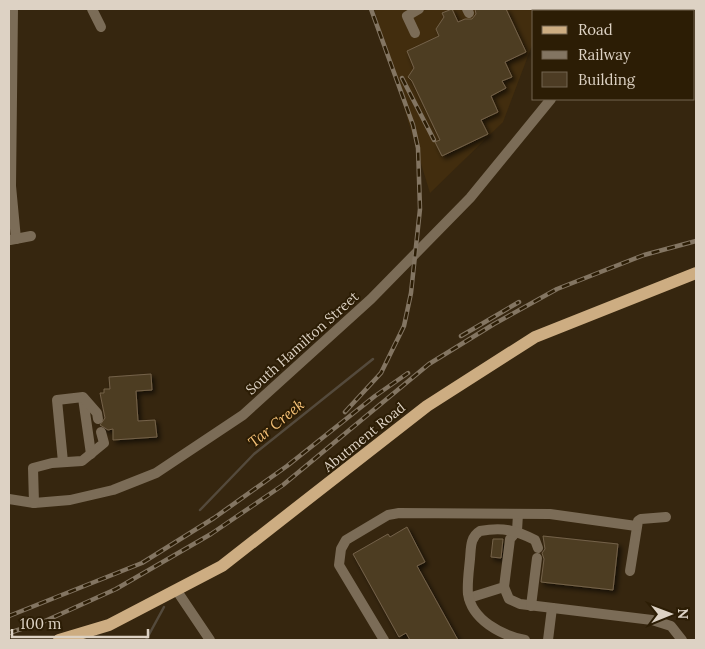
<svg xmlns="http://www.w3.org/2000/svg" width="705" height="649" viewBox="0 0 705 649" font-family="Lora,serif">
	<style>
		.built { fill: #422d0e }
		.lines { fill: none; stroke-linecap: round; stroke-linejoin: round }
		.stream { stroke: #544a3c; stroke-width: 2.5 }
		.building { fill: #4d3c24; stroke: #746249; filter: url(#shadow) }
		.minor { stroke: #7b6c57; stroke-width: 10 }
		.major { stroke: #cdad82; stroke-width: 12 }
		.rail-casing { stroke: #837562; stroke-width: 4.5 }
		.rail { stroke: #2c1d05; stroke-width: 2.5; stroke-dasharray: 8; stroke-linecap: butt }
		.labels { text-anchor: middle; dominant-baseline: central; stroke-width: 4; stroke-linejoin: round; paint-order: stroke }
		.street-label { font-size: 14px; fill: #ddd2c4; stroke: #2c1d05 }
		.water-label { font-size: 15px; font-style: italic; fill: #f8c378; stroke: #2c1d05 }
	</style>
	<defs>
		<filter id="shadow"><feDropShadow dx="3" dy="3" stdDeviation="2.5" flood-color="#0009"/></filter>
	</defs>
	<rect width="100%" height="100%" fill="#36260f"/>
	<polygon class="built" points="374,9 535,9 534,40 503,122 430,193"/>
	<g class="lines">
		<g class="stream">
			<polyline points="200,510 254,454 373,359"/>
			<polyline points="146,640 164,607"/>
		</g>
	</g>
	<g class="building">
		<polygon points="452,9 458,22 465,19 472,19 476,14 475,9 506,9 526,52 505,62 512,77 502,81 506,88 491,96 498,112 481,120 488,134 442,156 435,142 440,140 412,81 408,77 414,68 407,51 439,36 436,29 444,17 442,13"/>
		<polygon points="151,374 152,390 136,391 138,421 155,420 157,437 113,440 113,429 108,430 100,425 105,418 100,393 104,393 104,389 110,389 109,377"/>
		<polygon points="407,527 425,562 417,566 458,640 410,640 406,633 399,637 353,554 388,534 390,537"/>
		<polygon points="543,536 618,544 613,590 541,582 544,559 542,553 545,549"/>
		<polygon points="493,539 503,539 501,558 491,557"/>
	</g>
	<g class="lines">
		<g class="minor">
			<polyline points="13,9 11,186 16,239"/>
			<polyline points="92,9 101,27"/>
			<polyline points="467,9 469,13"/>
			<polyline points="625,11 627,9"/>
			<polyline points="415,33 407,16 419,9"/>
			<polyline points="10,240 31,236"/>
			<polyline points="83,398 91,454"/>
			<polyline points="63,462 57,400 83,397 97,413 98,419"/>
			<polyline points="9,499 34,503 70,500 113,490 156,473 243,415 371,299 470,198 551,99"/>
			<polyline points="34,503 33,468 52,463 82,461 104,443 101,432"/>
			<polyline points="630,571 638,521 641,519 666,517"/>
			<polyline points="504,587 509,599 520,604 652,620 671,626 682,640"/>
			<polyline points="177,591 210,640"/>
			<polyline points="469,598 504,587 510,539 517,531 518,514"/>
			<polyline points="531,606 537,558"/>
			<polyline points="384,640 339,565 341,549 346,540 388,515 399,513 550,514 636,526"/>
			<path d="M525,640C501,635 472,620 468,594C467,583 469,570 470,559C471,548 470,537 480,531C503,527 515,530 535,540L538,548"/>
			<polyline points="548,640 552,608"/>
		</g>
		<polyline class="major" points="59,640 109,625 222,566 427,406 535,337 696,273"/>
		<g class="rail-casing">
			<g id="rail">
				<polyline points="402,78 434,140"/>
				<polyline points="461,336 519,302"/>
				<polyline points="345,412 381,373 404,326 411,293 420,209 418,148 413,125 371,9"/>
				<polyline points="9,616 142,563 214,518 287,466 375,396 408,373"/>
				<polyline points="9,633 45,621 116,589 211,534 283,485 429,364 494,324 557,289 644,255 696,241"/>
			</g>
		</g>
		<use href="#rail" class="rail"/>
	</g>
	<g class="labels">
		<g class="street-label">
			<text transform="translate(302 343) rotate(-42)">South Hamilton Street</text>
			<text transform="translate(364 437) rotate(-39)">Abutment Road</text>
		</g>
		<g class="water-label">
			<text transform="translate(276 423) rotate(-39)">Tar Creek</text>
		</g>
	</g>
	<rect width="705" height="649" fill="none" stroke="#ddd2c4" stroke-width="20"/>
	<rect x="532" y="10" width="162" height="90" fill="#2c1d05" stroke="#736551"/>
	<rect x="542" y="26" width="25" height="8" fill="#cdad82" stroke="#736551"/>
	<text x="578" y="35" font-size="15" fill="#ddd2c4">Road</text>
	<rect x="542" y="51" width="25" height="8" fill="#837562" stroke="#736551"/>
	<text x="578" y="60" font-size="15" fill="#ddd2c4">Railway</text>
	<rect x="542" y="72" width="25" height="15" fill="#4d3c24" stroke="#736551"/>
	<text x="578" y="85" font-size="15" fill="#ddd2c4">Building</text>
	<g transform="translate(670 614) rotate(89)" stroke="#2c1d05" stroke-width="4" paint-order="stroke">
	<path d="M0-4L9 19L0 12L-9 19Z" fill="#ddd2c4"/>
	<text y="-8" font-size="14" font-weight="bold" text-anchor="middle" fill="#ddd2c4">N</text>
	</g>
	<path d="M12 629v8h136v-8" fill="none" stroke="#ddd2c4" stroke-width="2.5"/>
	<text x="20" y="629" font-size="15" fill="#ddd2c4" stroke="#2c1d05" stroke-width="4" paint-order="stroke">100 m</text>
</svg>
